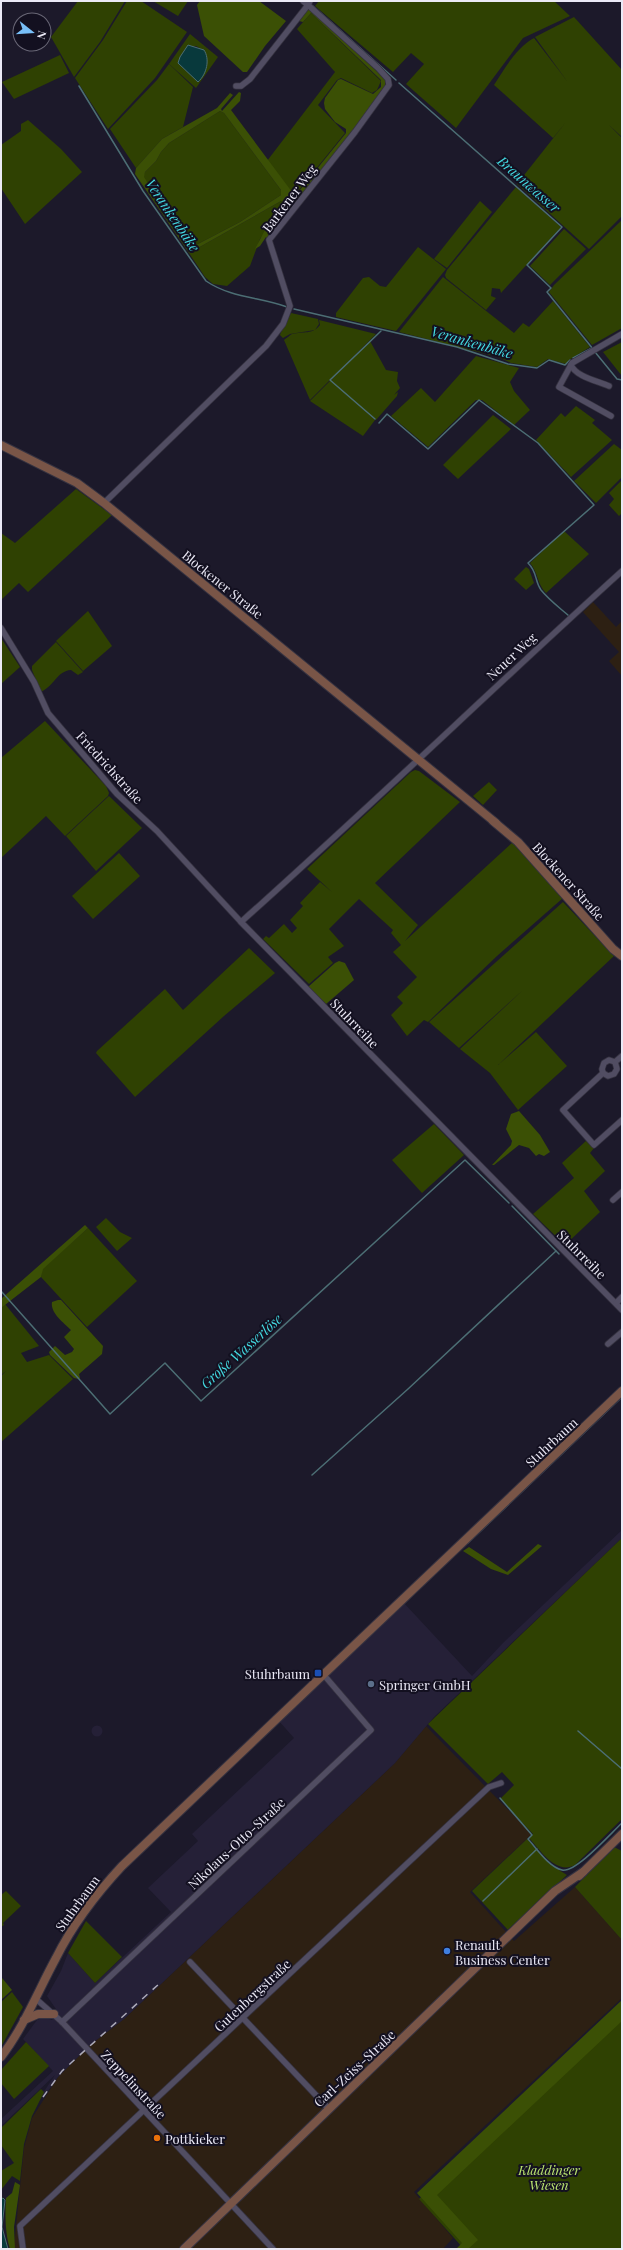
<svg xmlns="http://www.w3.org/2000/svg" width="623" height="2250" viewBox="0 0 623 2250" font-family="'Playfair Display',serif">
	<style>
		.commercial { fill: #2d2013 }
		.built { fill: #252037 }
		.green { fill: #2f4102; fill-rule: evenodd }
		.forest { fill: #3b5005; fill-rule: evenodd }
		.water { fill: #08393c; stroke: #4c6e74 }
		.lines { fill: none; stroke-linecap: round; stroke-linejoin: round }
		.stream { stroke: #4c6e74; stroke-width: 1.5 }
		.street-casing { stroke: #353240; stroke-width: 7 }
		.secondary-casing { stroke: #353240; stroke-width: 10 }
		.street { stroke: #514d62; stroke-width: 5.5 }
		.secondary { stroke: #795547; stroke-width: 8 }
		.rail { stroke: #adabb9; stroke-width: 1.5; stroke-dasharray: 7 7; stroke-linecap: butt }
		.transit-dot { fill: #1a4fb4; stroke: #131020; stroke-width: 1.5 }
		.service-dot { fill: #5c6f8a; stroke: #131020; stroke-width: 1.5 }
		.shop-dot { fill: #3f7fe0; stroke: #131020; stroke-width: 1.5 }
		.food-dot { fill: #e8710a; stroke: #131020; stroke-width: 1.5 }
		.labels { text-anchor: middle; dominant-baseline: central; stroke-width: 4; stroke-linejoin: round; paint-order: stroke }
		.street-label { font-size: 13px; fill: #ebe9f6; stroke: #131020 }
		.poi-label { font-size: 13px; fill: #ebe9f6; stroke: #131020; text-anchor: start }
		.park-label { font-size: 13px; font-style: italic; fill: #bbe570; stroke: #131020 }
		.water-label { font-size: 14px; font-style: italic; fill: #43d8e0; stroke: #131020 }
	</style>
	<rect width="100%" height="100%" fill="#1c192a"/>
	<g class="commercial">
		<polygon points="593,602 616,627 622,621 622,676 609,661 619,652 583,612"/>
		<polygon points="426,1726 532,1834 470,1892 514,1941 575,1887 622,1940 622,1998 414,2192 453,2238 443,2249 15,2249 14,2246 24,2148 32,2118 58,2077 90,2045 124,2019 395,1763"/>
	</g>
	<g class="built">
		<polygon points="622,1530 622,1538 434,1717 395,1763 124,2019 90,2045 58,2077 43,2098 41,2096 55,2075 1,2126 1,2119 53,2071 23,2039 37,2020 44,2017 52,2020 58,2012 47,1996 61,1971 68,1953 95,1983 171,1912 148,1888 198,1841 192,1834 294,1738 278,1720 403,1602 472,1676 503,1643"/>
		<circle cx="97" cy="1731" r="5.5"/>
	</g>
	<g class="green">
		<polygon points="78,1 125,1 100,42 74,77 51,37"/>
		<polygon points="127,1 141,1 187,32 155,78 108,129 75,78 103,40"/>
		<polygon points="153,1 188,1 178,16"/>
		<polygon points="319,1 554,1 570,16 523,38 456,128 406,84 424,64 411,53 393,72 315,6"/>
		<polygon points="311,13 381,81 377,90 372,93 341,78 337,80 318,105 345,133 294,196 267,161 335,72 297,29"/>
		<path d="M574,17L622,70V137L609,125L622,138V216L589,249L517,184L566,122L553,138L494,85C505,68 516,48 534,38L567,81L535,37Z"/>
		<path d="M190,34L218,57L196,88L169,64ZM196,46C212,54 208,69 199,82L178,63L185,49Z"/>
		<polygon points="60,55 69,73 14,99 2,82"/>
		<polygon points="169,64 193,87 183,127 162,139 136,168 110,129 157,80"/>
		<polygon points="220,111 224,113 281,190 281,195 240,222 196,245 188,246 143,177 145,172 156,161 161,152 169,143"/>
		<polygon points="28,120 61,149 82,172 25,224 1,188 1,145 21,131 21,124"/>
		<polygon points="516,187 561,227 501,293 500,289 492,288 491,296 496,298 486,310 446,278 445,275 447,270"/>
		<polygon points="281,201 284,203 283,207 260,239 250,266 227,286 213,284 205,277 189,253"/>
		<polygon points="480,201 492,212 447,268 434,259"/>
		<polygon points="622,220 622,328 592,345 549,292 554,285"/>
		<polygon points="564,229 586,249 550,285 530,266"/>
		<polygon points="418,247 446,269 396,331 336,317 336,313 363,278 369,277 380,286 386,287"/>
		<polygon points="443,277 514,333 523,323 529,327 553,301 590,347 569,360 566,364 548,359 537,367 511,363 498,357 399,332"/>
		<polygon points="291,313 318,319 319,324 315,330 290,334 283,338 280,335 281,332"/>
		<path d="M319,320L376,334L310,400L284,340C287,338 290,335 292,334C304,331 312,335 320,325Z"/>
		<polygon points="370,341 386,370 398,372 397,381 400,388 394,395 398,392 397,396 376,420 342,390 375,420 363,436 310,401"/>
		<polygon points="622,342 622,376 603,352"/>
		<polygon points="476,356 519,368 510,382 514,391 530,410 514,425 482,400 476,400 428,447 391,416 421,388 435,402"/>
		<polygon points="576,406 595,420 592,423 612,440 571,477 536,440 561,413 565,417"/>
		<polygon points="493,415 511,429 458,479 443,465"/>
		<polygon points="614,444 622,450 622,477 596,503 574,481"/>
		<polygon points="622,480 622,513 619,516 609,505 614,499 609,493"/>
		<polygon points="76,489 112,515 28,592 19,583 1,600 1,533 15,543"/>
		<path d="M564,531L589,554L546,593C537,584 538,572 530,563Z"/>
		<polygon points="526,567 529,569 534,583 526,590 514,579"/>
		<polygon points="88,611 112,646 83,671 56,641"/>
		<polygon points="1,638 20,667 1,684"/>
		<path d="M56,642L83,672L78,675L71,670C57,671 54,686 41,692L32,670V666Z"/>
		<polygon points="45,721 106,786 109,793 108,796 65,836 46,816 1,858 1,758"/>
		<polygon points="415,770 419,771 460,802 375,883 418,925 405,941 513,842 563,898 497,956 428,1022 424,1020 407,1036 391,1015 403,1003 397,997 417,977 393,952 401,945 391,933 393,930 359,899 329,929 344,946 328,957 333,963 309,984 263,939 266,936 269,938 284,924 292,933 297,928 290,920 303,906 300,903 320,882 332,892 307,869 411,772"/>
		<polygon points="489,782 497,790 483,805 473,796"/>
		<polygon points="109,796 142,828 96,871 66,836"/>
		<polygon points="119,853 140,876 93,919 72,896"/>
		<polygon points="563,902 614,956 498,1065 536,1032 567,1066 518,1110 490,1073 460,1049 523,990 459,1048 429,1022"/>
		<polygon points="249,948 275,973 224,1016 135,1097 96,1053 97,1051 165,989 183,1010"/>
		<polygon points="434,1124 464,1155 422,1193 392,1160"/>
		<polygon points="587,1140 594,1148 590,1153 605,1171 584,1191 600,1212 565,1245 533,1214 574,1178 562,1163"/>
		<polygon points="106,1218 120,1232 132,1238 117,1251 96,1227"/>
		<polygon points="88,1228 137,1281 87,1327 41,1277 42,1269"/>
		<polygon points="5,1304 39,1346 21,1353 27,1362 49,1355 73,1379 1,1442 1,1376 6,1371 1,1375 1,1308"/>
		<path d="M622,1538V1819L575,1865C556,1875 541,1851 529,1838L533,1834L500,1799L514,1785L502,1772L488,1784L428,1724Z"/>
		<polygon points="527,1839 551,1865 567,1875 508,1930 472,1891"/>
		<polygon points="614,1847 622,1851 622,1940 575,1887"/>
		<polygon points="6,1891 21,1906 3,1923 4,1925 1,1927 1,1895"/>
		<polygon points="86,1921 122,1957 95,1983 68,1953"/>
		<polygon points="12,1992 23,2007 1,2047 1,2002"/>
		<polygon points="622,2009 622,2249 464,2249 419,2199"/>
		<polygon points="26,2042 49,2066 14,2099 1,2083 1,2070"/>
		<polygon points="41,2089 44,2092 32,2116 24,2144 20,2181 12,2176 1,2190 1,2171 14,2163 1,2145 1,2128"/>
	</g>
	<g class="forest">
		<polygon points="200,1 259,1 286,21 265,46 247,72 243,72 204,36 197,5"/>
		<path d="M309,8L386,80L384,91L267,239L266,237L260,246L255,249L266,228L283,207L284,203L281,201L189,253L135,174L136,168L162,139L217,108L230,93L233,95L221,109L222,111L239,92L241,93L240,101L231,110L295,196L346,133V129L335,122L325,109L324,103L325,98L338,80L341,79L373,94L381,87V80L311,13L303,22L299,21ZM220,111L224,113L281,190V195L240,222L196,245L188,246L144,177L145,172L156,161L161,152L169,143Z"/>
		<polygon points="339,961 345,963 354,980 326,1004 308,987 335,963"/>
		<polygon points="519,1111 540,1135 550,1152 544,1156 539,1154 536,1156 529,1148 519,1145 494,1165 492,1165 511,1145 512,1141 506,1129 511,1114"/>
		<polygon points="85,1225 88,1228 43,1269 41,1277 1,1308 1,1299"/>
		<path d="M58,1300H61L103,1346L102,1354L79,1374L80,1378L79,1379L74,1378L50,1355L49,1352L55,1346L65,1355L72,1352L74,1349L64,1337L71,1330C64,1323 50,1313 52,1302Z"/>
		<polygon points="538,1544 542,1546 508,1575 491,1569 463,1551 469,1547 507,1572"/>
		<polygon points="2,1978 12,1990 1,2000 1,1979"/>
		<polygon points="622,2000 622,2021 437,2195 478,2240 468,2249 456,2249 462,2243 417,2193"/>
		<path d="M15,2182L20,2185L14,2227L15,2249H10C5,2233 5,2215 6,2198L12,2193Z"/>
	</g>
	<g class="water">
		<path d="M188,45L204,50C210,59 207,74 198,82L178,63L180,57Z"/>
		<polygon points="3,2198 5,2200 2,2227 8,2249 1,2249 1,2199"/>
	</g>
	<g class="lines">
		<g class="stream">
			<polyline points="313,6 396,80"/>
			<polyline points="399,83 562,227 527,265 551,288 547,292 593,349"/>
			<path d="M79,86L143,191L206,281C231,298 260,297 287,307"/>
			<polyline points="294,309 457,347 508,364 537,368 549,360 565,365 570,360"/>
			<polyline points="595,352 617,379 622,380"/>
			<polyline points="573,358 592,348"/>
			<polyline points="375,419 330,380 381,331"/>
			<path d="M379,423L387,414L428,449L479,400L538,443L594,505L528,563C538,573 534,580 541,590C549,600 560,608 569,616"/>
			<polyline points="512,1206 559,1254"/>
			<polyline points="1,1291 110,1414 165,1363 201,1401 465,1160 509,1203"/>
			<polyline points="312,1475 408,1389 556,1251"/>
			<polyline points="468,1543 622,1397"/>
			<polyline points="578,1731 622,1769"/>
			<path d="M500,1798L532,1835L528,1839C537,1849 549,1867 562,1870C576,1873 611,1833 622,1823"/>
			<polyline points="483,1901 537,1849"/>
		</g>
		<g class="street-casing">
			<g id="street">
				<polyline points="236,86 241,86 250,79 308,5 303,1"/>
				<path d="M571,365C576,377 598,381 609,386"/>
				<polyline points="611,416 559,387 572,363 622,334"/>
				<polyline points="104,503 266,346 283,324 290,306 269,240 355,132 389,85 388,79 378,68 308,5 310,1"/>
				<polyline points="1,628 34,682 48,713 117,794 157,831 241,922 622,1310"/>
				<path d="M241,922C370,807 494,687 622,571"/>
				<polyline points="622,1056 615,1062 609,1060 604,1063 602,1069 603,1073 563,1110 594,1145 622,1120"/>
				<polyline points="603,1073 608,1076 614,1074 617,1069 615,1062"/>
				<polyline points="613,1200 622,1192"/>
				<polyline points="616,1303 622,1297"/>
				<polyline points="608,1344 622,1332"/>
				<polyline points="190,1962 328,2108"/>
				<polyline points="35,1998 62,2022 273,2249"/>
				<polyline points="62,2022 371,1730 323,1674"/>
				<polyline points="23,2249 20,2226 489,1787 501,1783"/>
			</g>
		</g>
		<g class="secondary-casing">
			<g id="secondary">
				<polyline points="1,445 77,483 104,503 496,823"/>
				<polyline points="493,821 518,842 613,949 622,956"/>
				<polyline points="579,1876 622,1834"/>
				<polyline points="24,2020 38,2014 54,2014"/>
				<path d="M1,2057C24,2027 38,1991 56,1958C73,1924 96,1894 122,1866L622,1391"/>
				<polyline points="184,2249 555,1891 583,1872"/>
			</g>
		</g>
		<use href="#street" class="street"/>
		<use href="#secondary" class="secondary"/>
		<polyline class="rail" points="43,2097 62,2071 160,1983"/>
	</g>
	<rect class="transit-dot" x="314" y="1669" width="8" height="8" rx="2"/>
	<circle class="service-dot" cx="371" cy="1684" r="4"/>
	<circle class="shop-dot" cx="447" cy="1951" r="4"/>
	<circle class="food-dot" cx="157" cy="2138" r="4"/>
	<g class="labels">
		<g class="street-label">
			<text transform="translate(289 198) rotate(-53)">Barkener Weg</text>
			<text transform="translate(223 584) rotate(39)">Blockener Straße</text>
			<text transform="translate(511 656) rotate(-43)">Neuer Weg</text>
			<text transform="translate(110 767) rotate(48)">Friedrichstraße</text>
			<text transform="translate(569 881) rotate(48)">Blockener Straße</text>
			<text transform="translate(355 1023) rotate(46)">Stuhrreihe</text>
			<text transform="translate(582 1254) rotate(45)">Stuhrreihe</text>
			<text transform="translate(551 1442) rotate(-43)">Stuhrbaum</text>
			<text transform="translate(236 1843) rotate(-43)">Nikolaus-Otto-Straße</text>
			<text transform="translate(77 1903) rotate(-54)">Stuhrbaum</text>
			<text transform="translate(252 1995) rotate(-43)">Gutenbergstraße</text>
			<text transform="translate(354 2068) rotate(-43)">Carl-Zeiss-Straße</text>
			<text transform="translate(134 2084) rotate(47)">Zeppelinstraße</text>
		</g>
		<g class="poi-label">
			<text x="310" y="1673" text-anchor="end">Stuhrbaum</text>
			<text x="379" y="1684">Springer GmbH</text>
			<text x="455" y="1944">Renault<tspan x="455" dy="15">Business Center</tspan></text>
			<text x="165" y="2138">Pottkieker</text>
		</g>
		<g class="park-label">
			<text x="549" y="2169">Kladdinger<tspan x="549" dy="15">Wiesen</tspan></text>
		</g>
		<g class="water-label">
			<text transform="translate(529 184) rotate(41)">Braunwasser</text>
			<text transform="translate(173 215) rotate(56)">Verankenbäke</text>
			<text transform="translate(472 342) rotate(16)">Verankenbäke</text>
			<text transform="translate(241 1351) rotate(-42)">Große Wasserlöse</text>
		</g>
	</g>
	<rect width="623" height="2250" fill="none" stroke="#ebe9f6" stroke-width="4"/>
	<g transform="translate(32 32) rotate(107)"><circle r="19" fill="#131020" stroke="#696776"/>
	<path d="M0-3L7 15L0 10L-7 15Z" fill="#78bff8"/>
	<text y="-6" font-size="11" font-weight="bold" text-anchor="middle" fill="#ebe9f6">N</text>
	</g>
</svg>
